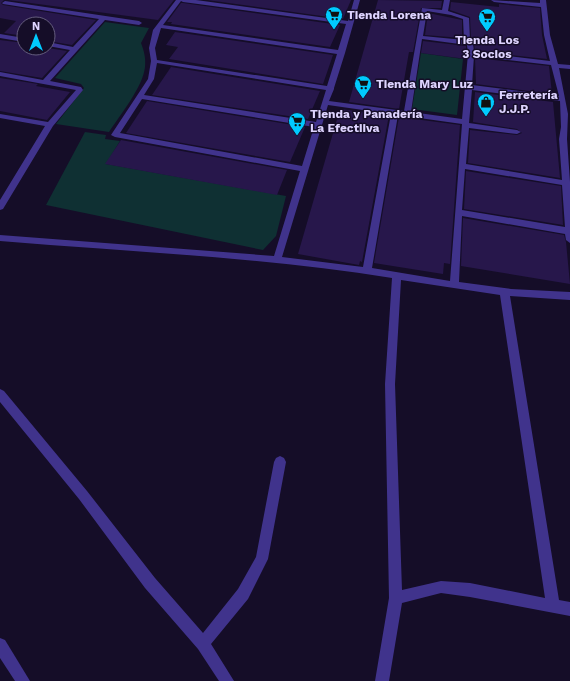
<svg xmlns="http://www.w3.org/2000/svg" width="570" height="681" viewBox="0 0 570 681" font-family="'Work Sans',sans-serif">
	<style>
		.green { fill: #0f3033 }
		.building { fill: #27174b }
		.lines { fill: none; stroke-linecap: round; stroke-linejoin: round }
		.minor { fill: #40338c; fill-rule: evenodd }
		.labels { text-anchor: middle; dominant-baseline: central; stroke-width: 3; stroke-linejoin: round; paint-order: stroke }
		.far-poi-label { font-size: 12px; font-weight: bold; fill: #ded4ff; stroke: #150d28; text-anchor: start }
	</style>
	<rect width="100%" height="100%" fill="#150d28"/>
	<g class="green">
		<path d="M105,22L149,28L141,43C144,51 146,58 145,67C143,87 120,115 109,132L56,124L84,88L81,84L55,78Z"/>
		<polygon points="421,53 463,59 457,115 412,109"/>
		<polygon points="85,132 106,135 105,139 120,141 106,164 286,196 276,236 263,250 46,205"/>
	</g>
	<g class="building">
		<polygon points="0,0 4,0 1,3 3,5 96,20 72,45 48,41 48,24 24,24 24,36 4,33 16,21 0,18"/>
		<polygon points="8,0 174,0 158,20"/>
		<polygon points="207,0 351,0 343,19"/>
		<polygon points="378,0 442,1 441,8 421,8 413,52 409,52 399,109 349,102"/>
		<polygon points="451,2 499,7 499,4 540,8 542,35 547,59 475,51 474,43 471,39 470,17 450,10"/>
		<polygon points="181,3 183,3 340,25 330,47 171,24 172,22 167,22"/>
		<polygon points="428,13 462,20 462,38 425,35"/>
		<polygon points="175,32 333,55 323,84 169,59 178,47 166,45"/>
		<polygon points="0,40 24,43 24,48 48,48 67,51 42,78 0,71"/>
		<polygon points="423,41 466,46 466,59 421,53"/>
		<polygon points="475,58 549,66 552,94 476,84"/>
		<polygon points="171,67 320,91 308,119 152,95"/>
		<polygon points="0,78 38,84 36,86 70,92 47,120 0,111"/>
		<polygon points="475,92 553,102 560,178 468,163 470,130 517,135 522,133 517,129 473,122"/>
		<polygon points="147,101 305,127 290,162 126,133"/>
		<polygon points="340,109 389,115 362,262 360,261 359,265 298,254"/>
		<polygon points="399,117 460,125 450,264 444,263 443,274 374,263"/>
		<polygon points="121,140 287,170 277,195 105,164"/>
		<polygon points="466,171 561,186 563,225 464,209"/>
		<polygon points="463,218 564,235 566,242 570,284 461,266"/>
	</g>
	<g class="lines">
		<g class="minor">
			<path d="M176,0H196L348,21L354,0H360L345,53L334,88V89L329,101L404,111L422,8L442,10L444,0H450L448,11L469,18L470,40L473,43L474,52L550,61L544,35L541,7L494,2L491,0L540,3V0H546L550,35L558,64L570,65V69L559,68L568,114L567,139L570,182V243L566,240L565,234L462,216L459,282L511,289L570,292V300L510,296L559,600L570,602V616L470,597L441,593L402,603L389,681H375L389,598L385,384L392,278C263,257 131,252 0,241V235L274,256L300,171L115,137L111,135L148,79L151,61L149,48L153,30ZM181,1L183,2L346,24L338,50L163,25ZM427,11L451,15L463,19L464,40L423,36ZM161,28L337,54L327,86L157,60L155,48ZM422,39L467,45L468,54L462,119L411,112ZM474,56L551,65L559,96L472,85ZM157,63L326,90L316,122L144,95L154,79ZM472,90L560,101L561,127L559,139L562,180L466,164L469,128L517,134L521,132L517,130L469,123ZM142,99L314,127L302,166L120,133ZM328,105L391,114L363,267L282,257ZM398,115L462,124L450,281L372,268ZM465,169L562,185L565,227L462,210ZM401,280L500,295L545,598L470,583L441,581L402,590L395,384Z"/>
			<polygon points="5,1 139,21 142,23 139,25 105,20 50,81 81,87 83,90 53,126 3,209 0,210 0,200 45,126 0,118 0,114 48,122 76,90 0,76 0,72 43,80 70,50 48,46 48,42 73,47 99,19 3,4 2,3"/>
			<polygon points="0,34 24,38 24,42 0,38"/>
			<polygon points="0,389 4,391 87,491 155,578 203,633 238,589 256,557 274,462 276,458 280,456 284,458 286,462 268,559 248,599 211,644 234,681 219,681 198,649 145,588 79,499 0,402"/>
			<polygon points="0,638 5,640 30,681 15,681 0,658"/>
		</g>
	</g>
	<defs>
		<g id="supermarket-pin" transform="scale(0.9)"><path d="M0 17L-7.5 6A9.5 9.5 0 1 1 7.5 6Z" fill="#00caff" stroke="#150d28"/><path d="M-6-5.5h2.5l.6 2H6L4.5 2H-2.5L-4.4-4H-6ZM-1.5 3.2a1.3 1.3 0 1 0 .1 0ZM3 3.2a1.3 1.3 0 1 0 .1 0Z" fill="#111"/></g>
		<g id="shop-pin" transform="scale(0.9)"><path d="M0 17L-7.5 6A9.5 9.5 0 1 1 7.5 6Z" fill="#00caff" stroke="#150d28"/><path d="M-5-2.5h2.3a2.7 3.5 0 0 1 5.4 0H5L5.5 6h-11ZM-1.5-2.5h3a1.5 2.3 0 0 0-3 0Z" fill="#111"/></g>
	</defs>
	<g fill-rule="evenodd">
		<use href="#supermarket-pin" x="334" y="15"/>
		<use href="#supermarket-pin" x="487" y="17"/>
		<use href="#supermarket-pin" x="363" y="84"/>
		<use href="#shop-pin" x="486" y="102"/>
		<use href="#supermarket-pin" x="297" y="121"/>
	</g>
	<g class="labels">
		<g class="far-poi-label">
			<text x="347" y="15">Tienda Lorena</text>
			<text x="487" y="40" text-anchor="middle">Tienda Los<tspan x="487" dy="14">3 Socios</tspan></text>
			<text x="376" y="84">Tienda Mary Luz</text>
			<text x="499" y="95">Ferretería<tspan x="499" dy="14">J.J.P.</tspan></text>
			<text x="310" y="114">Tienda y Panadería<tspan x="310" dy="14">La Efectiiva</tspan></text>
		</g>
	</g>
	<g transform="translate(36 36)"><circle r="19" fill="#150d28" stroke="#655d7e"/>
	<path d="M0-3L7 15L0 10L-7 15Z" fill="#00caff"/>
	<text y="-6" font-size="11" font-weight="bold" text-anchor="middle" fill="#ded4ff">N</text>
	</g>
</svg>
